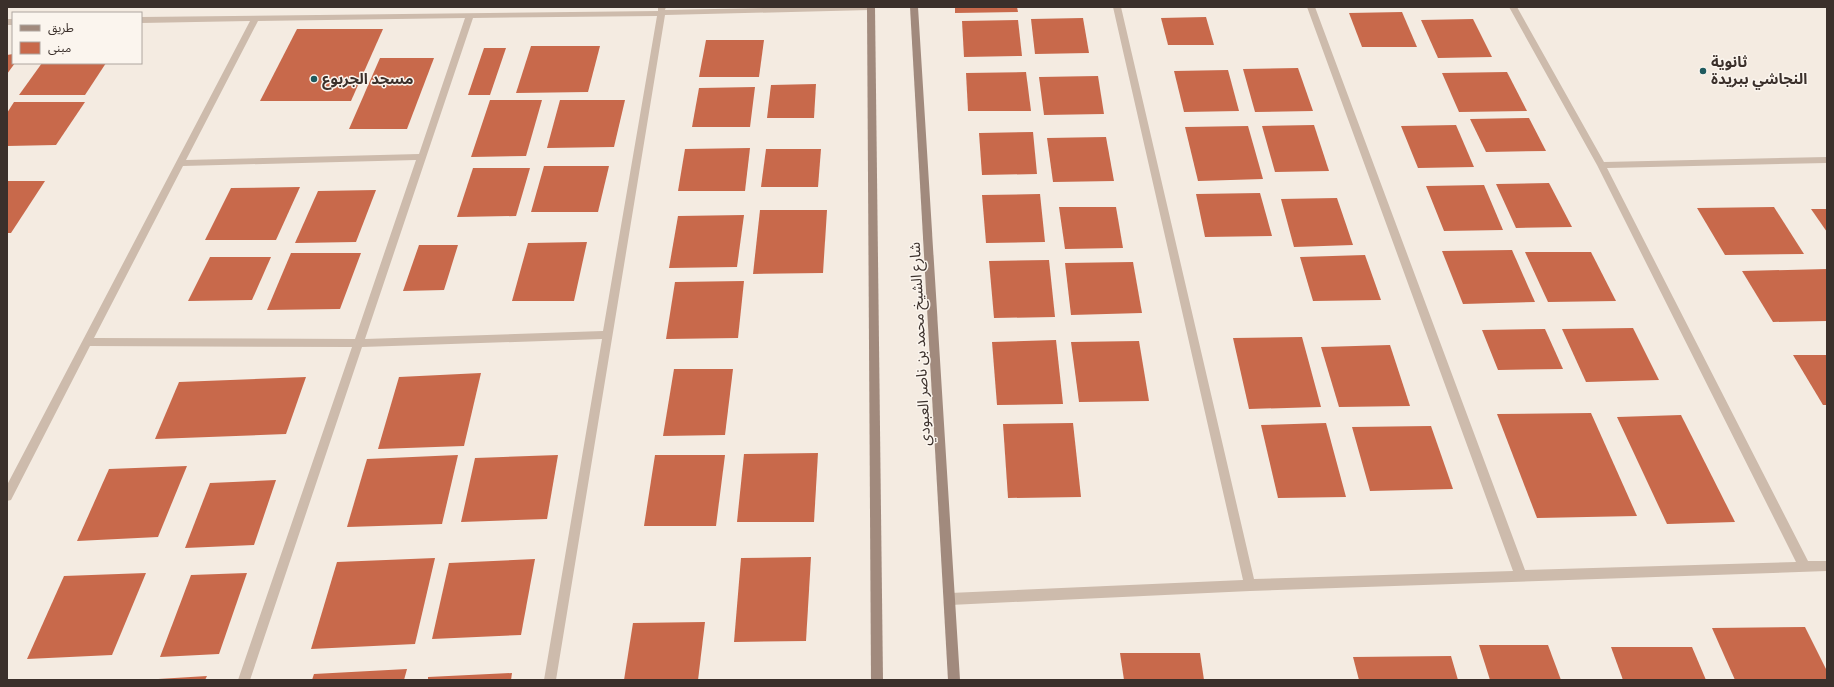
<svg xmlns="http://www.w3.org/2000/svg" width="1834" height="687" viewBox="0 0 1834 687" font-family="Signika,'Noto Sans Arabic',sans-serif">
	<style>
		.building { fill: #c8694b }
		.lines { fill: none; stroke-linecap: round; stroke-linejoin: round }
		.street { fill: #cdbbac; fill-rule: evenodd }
		.secondary { fill: #a18a7d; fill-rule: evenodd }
		.poi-dot { fill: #1f5a5e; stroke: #fbf5ee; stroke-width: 1.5 }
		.labels { text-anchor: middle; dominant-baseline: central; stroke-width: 3; stroke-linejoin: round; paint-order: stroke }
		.poi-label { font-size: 15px; font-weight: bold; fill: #3b302b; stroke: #fbf5ee; text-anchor: start }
		.street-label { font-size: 15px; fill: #3b302b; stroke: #fbf5ee }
	</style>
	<rect width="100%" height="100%" fill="#f4ebe1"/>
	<g class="building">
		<polygon points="955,7 1017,7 1018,12 955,13"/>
		<polygon points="1402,12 1417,47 1362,47 1349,13"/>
		<polygon points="1206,17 1214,45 1168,45 1161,18"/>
		<polygon points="1083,18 1089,53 1035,54 1031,19"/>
		<polygon points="1473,19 1492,57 1438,58 1421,20"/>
		<polygon points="1018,20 1022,56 964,57 962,21"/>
		<polygon points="297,29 383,29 351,101 260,101"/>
		<polygon points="706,40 764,40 759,77 699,77"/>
		<polygon points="531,46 600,46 588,92 516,93"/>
		<polygon points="484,48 506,48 490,95 468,95"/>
		<polygon points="13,54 13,63 15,63 7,74 7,55"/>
		<polygon points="380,58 434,58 407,129 349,129"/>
		<polygon points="42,63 106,63 85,95 19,95"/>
		<polygon points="1298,68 1313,111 1255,112 1243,69"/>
		<polygon points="1228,70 1239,111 1184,112 1174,71"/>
		<polygon points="1026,72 1031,111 968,111 966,73"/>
		<polygon points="1507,72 1527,111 1459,112 1442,73"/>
		<polygon points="1098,76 1104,114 1044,115 1039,77"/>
		<polygon points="816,84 814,118 767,118 771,85"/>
		<polygon points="755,87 750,127 692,127 699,88"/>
		<polygon points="490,100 542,100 526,156 471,157"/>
		<polygon points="560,100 625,100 614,147 547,148"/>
		<polygon points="14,102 85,102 56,145 7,146 7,113"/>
		<polygon points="1529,118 1546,151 1486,152 1470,119"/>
		<polygon points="1314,125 1329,171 1275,172 1262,126"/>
		<polygon points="1456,125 1474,167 1418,168 1401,126"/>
		<polygon points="1248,126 1263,179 1198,181 1185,127"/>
		<polygon points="1033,132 1037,174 982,175 979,133"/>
		<polygon points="1106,137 1114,181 1053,182 1047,138"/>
		<polygon points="750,148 745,191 678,191 685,149"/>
		<polygon points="766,149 821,149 818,187 761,187"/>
		<polygon points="544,166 609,166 598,212 531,212"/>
		<polygon points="473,168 530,168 516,216 457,217"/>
		<polygon points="7,181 45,181 11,233 7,233"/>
		<polygon points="1549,183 1572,227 1516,228 1496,184"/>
		<polygon points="1484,185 1503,230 1444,231 1426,186"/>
		<polygon points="300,187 276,240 205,240 231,188"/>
		<polygon points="376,190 356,242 295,243 318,191"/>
		<polygon points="1260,193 1272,236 1205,237 1196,194"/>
		<polygon points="1040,194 1045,242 986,243 982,195"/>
		<polygon points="1337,198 1353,245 1294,247 1281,199"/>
		<polygon points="1059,207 1116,207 1123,248 1065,249"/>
		<polygon points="1774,207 1804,254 1725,255 1697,208"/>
		<polygon points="1811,209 1827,209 1827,232"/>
		<polygon points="760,210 827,210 823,273 753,274"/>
		<polygon points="744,215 737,267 669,268 678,216"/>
		<polygon points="587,242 574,301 512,301 528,243"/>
		<polygon points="419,245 458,245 444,290 403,291"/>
		<polygon points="1512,250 1535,302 1463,304 1442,251"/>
		<polygon points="1525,252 1591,252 1616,301 1548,302"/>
		<polygon points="291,253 361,253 340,309 267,310"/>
		<polygon points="1365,255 1381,300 1313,301 1300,257"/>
		<polygon points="210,257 271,257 252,300 188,301"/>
		<polygon points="1049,260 1055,317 994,318 989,261"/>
		<polygon points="1133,262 1142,313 1071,315 1065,263"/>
		<polygon points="1827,269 1827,321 1773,322 1742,271"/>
		<polygon points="744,281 738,338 666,339 675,282"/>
		<polygon points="1633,328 1659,380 1586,382 1562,329"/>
		<polygon points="1545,329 1563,369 1498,370 1482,330"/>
		<polygon points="1302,337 1321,407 1249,409 1233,338"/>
		<polygon points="1056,340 1063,404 997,405 992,342"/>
		<polygon points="1139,341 1149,401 1079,402 1071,342"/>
		<polygon points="1390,345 1410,406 1339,407 1321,347"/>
		<polygon points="1793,355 1827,355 1827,405 1823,405"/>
		<polygon points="674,369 733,369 725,435 663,436"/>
		<polygon points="481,373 464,446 378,449 399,377"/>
		<polygon points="306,377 286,434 155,439 179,382"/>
		<polygon points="1591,413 1637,516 1537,518 1497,414"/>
		<polygon points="1681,415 1735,522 1667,524 1617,417"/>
		<polygon points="1073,423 1081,497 1008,498 1003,424"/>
		<polygon points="1326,423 1346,497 1278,498 1261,425"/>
		<polygon points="1431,426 1453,489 1370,491 1352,427"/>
		<polygon points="818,453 814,522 737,522 744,454"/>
		<polygon points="458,455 442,524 347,527 367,459"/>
		<polygon points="558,455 547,519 461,522 475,458"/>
		<polygon points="655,455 725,455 716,526 644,526"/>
		<polygon points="187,466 158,537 77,541 109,469"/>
		<polygon points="276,480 254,545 185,548 210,483"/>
		<polygon points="811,557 806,641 734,642 741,558"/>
		<polygon points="435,558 415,644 311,649 337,562"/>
		<polygon points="535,559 521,635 432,639 449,563"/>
		<polygon points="146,573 112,655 27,659 64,576"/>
		<polygon points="247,573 219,654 160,657 191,575"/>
		<polygon points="705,622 698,680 624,680 633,623"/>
		<polygon points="1805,627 1827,671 1827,680 1735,680 1712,628"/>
		<polygon points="1479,645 1548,645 1561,680 1490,680"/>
		<polygon points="1611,647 1692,647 1706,680 1623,680"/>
		<polygon points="1120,653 1200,653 1204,680 1124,680"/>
		<polygon points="1451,656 1458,680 1359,680 1353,657"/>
		<polygon points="407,669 404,680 312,680 314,674"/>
		<polygon points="512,673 511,680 428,680 428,677"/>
		<polygon points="207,676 205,680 158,680 158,679"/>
	</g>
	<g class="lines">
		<g class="street">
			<path d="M658,7H666L665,10L807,7L874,8L870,10L665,15L556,680H544L602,339L362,347L250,680H238L352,347L90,346L11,500L7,501V485L250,21L141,23V17L658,11ZM657,16L603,331L365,339L473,18ZM465,18L419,154L186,160L258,21ZM416,160L355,339L94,338L183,166Z"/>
			<polygon points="1113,7 1121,7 1254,579 1513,571 1307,7 1315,7 1525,570 1796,562 1597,165 1509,7 1517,7 1604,162 1827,157 1827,163 1607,168 1808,561 1827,561 1827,571 1250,591 950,605 946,603 944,599 946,595 950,593 1243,580"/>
			<rect x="7" y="19" width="6" height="6"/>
		</g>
		<g class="secondary">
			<polygon points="867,7 875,7 883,680 871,680"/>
			<polygon points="910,7 918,7 960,680 948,680"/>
		</g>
	</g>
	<g class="poi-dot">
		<circle cx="1703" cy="71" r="4"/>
		<circle cx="314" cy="79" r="4"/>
	</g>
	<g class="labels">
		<g class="poi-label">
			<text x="1711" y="62">ثانوية<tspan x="1711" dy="17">النجاشي ببريدة</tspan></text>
			<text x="322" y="79">مسجد الجربوع</text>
		</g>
		<g class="street-label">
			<text transform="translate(920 344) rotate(-93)">شارع الشيخ محمد بن ناصر العبودي</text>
		</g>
	</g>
	<rect width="1834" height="687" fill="none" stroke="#3b302b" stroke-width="16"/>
	<rect x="12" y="12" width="130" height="52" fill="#fbf5ee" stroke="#aea6a0"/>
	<rect x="20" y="25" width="20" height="6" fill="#a18a7d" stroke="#aea6a0"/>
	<text x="48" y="32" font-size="12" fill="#3b302b">طريق</text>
	<rect x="20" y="42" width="20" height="12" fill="#c8694b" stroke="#aea6a0"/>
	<text x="48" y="52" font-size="12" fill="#3b302b">مبنى</text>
</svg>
